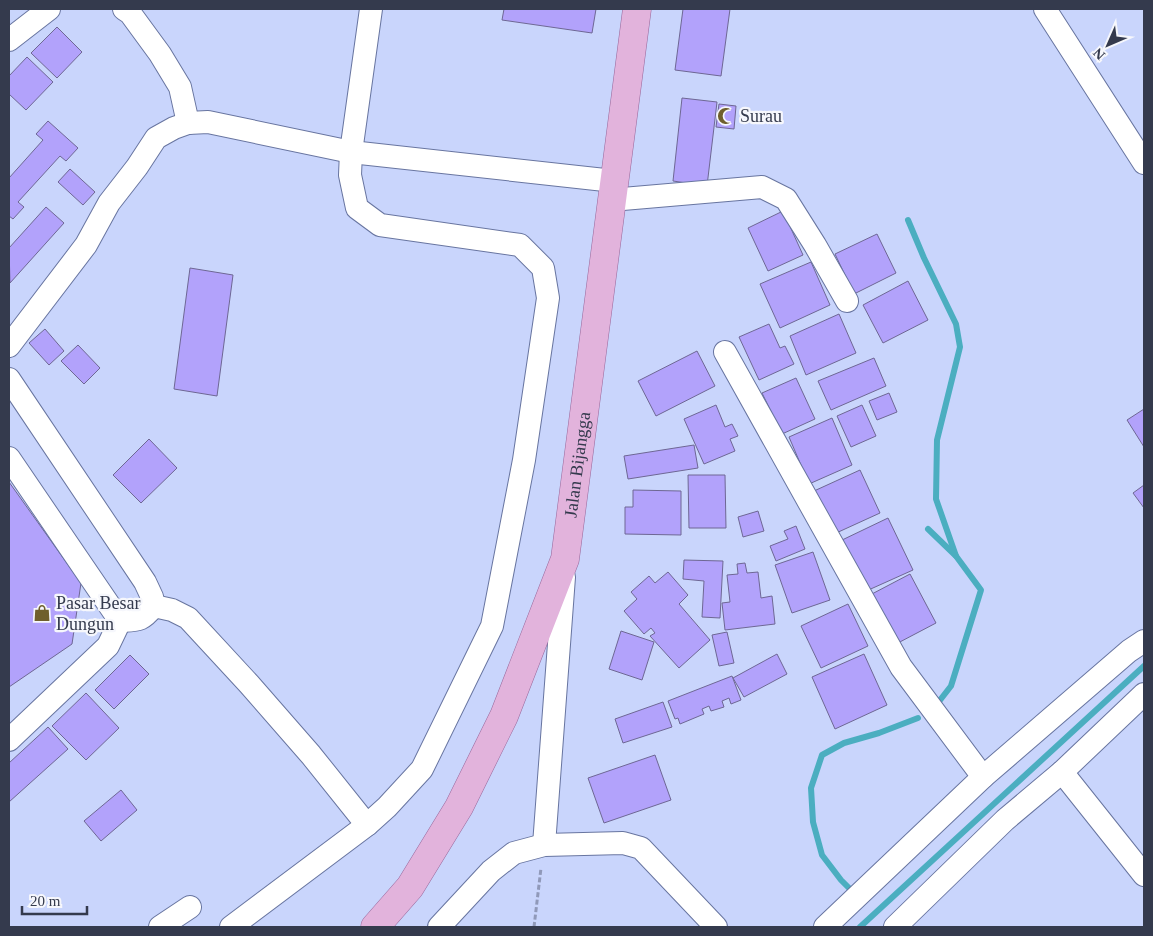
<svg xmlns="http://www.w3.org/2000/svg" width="1153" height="936" viewBox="0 0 1153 936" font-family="'Times New Roman',serif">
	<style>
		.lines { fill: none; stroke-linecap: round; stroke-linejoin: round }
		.stream { stroke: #4baec0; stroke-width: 6 }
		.building { fill: #b2a2fb; stroke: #6e6794 }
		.minor-casing { stroke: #6875a0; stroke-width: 24 }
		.major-casing { stroke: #98689b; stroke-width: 29 }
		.path { stroke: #9099b9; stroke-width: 3; stroke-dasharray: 5 2.5; stroke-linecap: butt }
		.minor { stroke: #fff; stroke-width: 22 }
		.major { stroke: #e2b3dc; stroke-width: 28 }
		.labels { text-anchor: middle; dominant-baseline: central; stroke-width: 4.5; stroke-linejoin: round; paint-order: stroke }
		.poi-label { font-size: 18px; fill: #343a4d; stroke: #f6f7fc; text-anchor: start }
		.street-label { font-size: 18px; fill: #343a4d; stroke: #f6f7fc }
	</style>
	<rect width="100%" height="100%" fill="#c9d5fc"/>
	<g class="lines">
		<g class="stream">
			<polyline points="908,220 924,258 956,324 960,347 937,440 936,499 956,556"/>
			<polyline points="928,529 956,556 981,590 951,686 937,704"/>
			<polyline points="852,891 841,880 822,855 813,822 811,788 822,755 844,743 879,733 918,718"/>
			<polyline points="860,927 1144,666"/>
		</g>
	</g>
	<g class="building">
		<polygon points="504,9 596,9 592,33 502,20"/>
		<polygon points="683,9 730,9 721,76 675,70"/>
		<polygon points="57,27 82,52 57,78 31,53"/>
		<polygon points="27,57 53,82 26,110 9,94 9,76"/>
		<polygon points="682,98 717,102 707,186 673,181"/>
		<polygon points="719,104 736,106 734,129 716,127"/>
		<polygon points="48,121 78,148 66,161 60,156 18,202 24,207 13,219 9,216 9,178 43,140 36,134"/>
		<polygon points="70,169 95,192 83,205 58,182"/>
		<polygon points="46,207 64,223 10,283 9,248"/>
		<polygon points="783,211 803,255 768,271 748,228"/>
		<polygon points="877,234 896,273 854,294 835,254"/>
		<polygon points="811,262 830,305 780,328 760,284"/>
		<polygon points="190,268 233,275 217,396 174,389"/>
		<polygon points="908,281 928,320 883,343 863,305"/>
		<polygon points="839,314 856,353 806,375 790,336"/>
		<polygon points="769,324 780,348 785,346 794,364 759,380 739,337"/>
		<polygon points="45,329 64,351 49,365 29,343"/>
		<polygon points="78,345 100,368 84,384 61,361"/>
		<polygon points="697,351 715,386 656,416 638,381"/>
		<polygon points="874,358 886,386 831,410 818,381"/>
		<polygon points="796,378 815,419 782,434 762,393"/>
		<polygon points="889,393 897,412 877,420 869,401"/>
		<polygon points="716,405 725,427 732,424 738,436 730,439 735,451 704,464 684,419"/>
		<polygon points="862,405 876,436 851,447 837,416"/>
		<polygon points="1144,409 1144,447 1127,420"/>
		<polygon points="832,418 852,465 809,484 789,437"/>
		<polygon points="149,439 177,468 141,503 113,475"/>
		<polygon points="694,445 698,468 628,479 624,456"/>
		<polygon points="860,470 880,513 834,534 814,491"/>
		<polygon points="688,475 725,475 726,528 689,528"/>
		<polygon points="9,482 81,583 72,644 9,687"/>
		<polygon points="1144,485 1144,508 1133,493"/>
		<polygon points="633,490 681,491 681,535 625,534 625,507 633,507"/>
		<polygon points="758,511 764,531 743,537 738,517"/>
		<polygon points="888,518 913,570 864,592 840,541"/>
		<polygon points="796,526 805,549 776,561 770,546 788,539 784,531"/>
		<polygon points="813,552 830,600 792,613 775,565"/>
		<polygon points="684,560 723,561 720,618 702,617 704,581 683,579"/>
		<polygon points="745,563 747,573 758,572 761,598 772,596 775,624 725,630 722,603 730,602 727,575 738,574 737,564"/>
		<polygon points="668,572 688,595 679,604 710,640 679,668 650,636 655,633 651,628 644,634 624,611 637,599 631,592 649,576 655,583"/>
		<polygon points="910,574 936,623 896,644 870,595"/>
		<polygon points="848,604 868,646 821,668 801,626"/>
		<polygon points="621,631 654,642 642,680 609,669"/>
		<polygon points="727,632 734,663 719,666 712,635"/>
		<polygon points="777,654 787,674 744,697 733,678"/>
		<polygon points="864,654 887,705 835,729 812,677"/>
		<polygon points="130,655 149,674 114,709 95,690"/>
		<polygon points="732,676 741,700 731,704 729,698 722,701 724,707 711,711 709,706 702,709 704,714 680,724 678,718 675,719 668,701"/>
		<polygon points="86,693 119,728 86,760 52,726"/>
		<polygon points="663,702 672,727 623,743 615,719"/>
		<polygon points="48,727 68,749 9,802 9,763"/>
		<polygon points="655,755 671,800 604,823 588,778"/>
		<polygon points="121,790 137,810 101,841 84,821"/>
	</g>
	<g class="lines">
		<g class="minor-casing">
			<g id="minor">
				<polyline points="124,9 130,13 160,54 180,87 188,123"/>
				<polyline points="1045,9 1144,163"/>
				<polyline points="9,40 49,9"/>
				<polyline points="611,200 762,187 786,199 815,245 847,301"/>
				<polyline points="9,346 86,245 109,203 137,167 156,138 174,128 188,123 208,122 351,152 614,181"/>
				<polyline points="725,352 901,667 983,777"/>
				<path d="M9,379L145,582L152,597L154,606C142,621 139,620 120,621"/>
				<polyline points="9,458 120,621 108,646 9,740"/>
				<polyline points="154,606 172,610 188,618 249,684 311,755 367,825"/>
				<polyline points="1062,772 1144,875"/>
				<polyline points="544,845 564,577"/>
				<polyline points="160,927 190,907"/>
				<polyline points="231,927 367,825 387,807 422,769 492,626 524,460 548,298 543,268 520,245 380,225 357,208 350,175 351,152 371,9"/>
				<polyline points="439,927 491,871 514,853 544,845 623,843 641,848 716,927"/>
				<polyline points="825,927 983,777 1129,651 1144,641"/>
				<polyline points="895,927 1005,820 1062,772 1144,694"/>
			</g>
		</g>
		<g class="major-casing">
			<g id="major">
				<path id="s1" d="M375,927L410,887L459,807L504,716L565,559L637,9"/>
			</g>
		</g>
		<polyline class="path" points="534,927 541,868"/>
		<use href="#minor" class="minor"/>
		<use href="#major" class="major"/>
	</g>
	<defs>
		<g id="mosque-bare" transform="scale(1.35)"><path d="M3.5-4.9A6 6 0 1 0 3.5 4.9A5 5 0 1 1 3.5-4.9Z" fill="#6f5f2c" stroke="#f6f7fc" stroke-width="2.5" paint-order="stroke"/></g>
		<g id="shop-bare" transform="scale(1.35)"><path d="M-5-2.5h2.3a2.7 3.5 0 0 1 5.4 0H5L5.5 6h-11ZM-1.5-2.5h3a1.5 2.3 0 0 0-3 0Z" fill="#6f5f2c" stroke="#f6f7fc" stroke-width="2.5" paint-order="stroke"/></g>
	</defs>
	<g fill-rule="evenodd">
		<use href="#mosque-bare" x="726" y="116"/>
		<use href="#shop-bare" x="42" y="613"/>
	</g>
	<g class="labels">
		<g class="poi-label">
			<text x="740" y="116">Surau</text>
			<text x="56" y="603">Pasar Besar<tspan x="56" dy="21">Dungun</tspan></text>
		</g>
		<g class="street-label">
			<text stroke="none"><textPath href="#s1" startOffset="512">Jalan Bijangga</textPath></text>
		</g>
	</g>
	<rect width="1153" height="936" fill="none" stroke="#343a4d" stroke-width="20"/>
	<g transform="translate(1108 45) rotate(225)" stroke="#f6f7fc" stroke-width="4" paint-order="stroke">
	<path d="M0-4L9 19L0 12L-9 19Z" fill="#343a4d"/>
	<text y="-8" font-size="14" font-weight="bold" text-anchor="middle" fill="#343a4d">N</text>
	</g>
	<path d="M22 906v8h65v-8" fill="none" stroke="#343a4d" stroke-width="2.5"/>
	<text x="30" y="906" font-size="15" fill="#343a4d" stroke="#f6f7fc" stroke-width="4" paint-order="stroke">20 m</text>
</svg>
